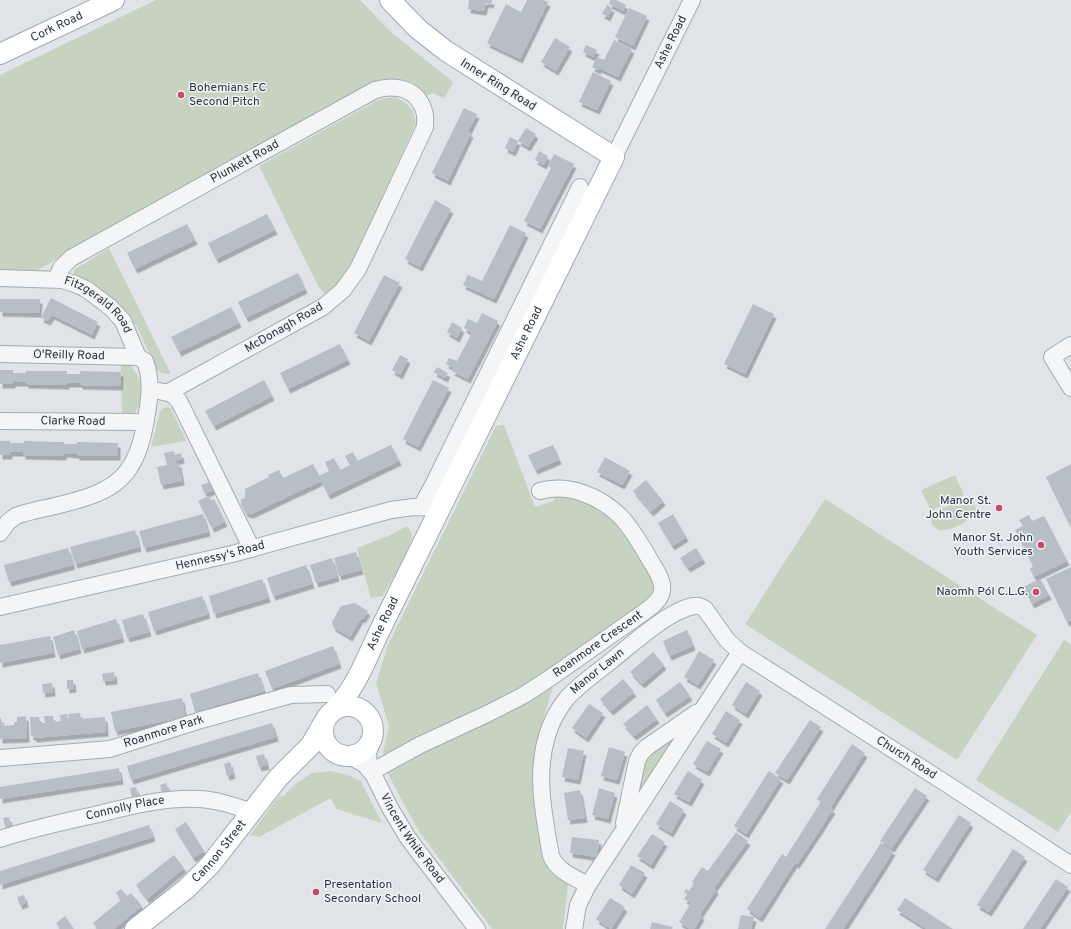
<svg xmlns="http://www.w3.org/2000/svg" width="1071" height="929" viewBox="0 0 1071 929" font-family="Overpass,sans-serif">
	<style>
		.green { fill: #c7d3c1 }
		.building { fill: #b7bec6; filter: url(#shadow) }
		.lines { fill: none; stroke-linecap: round; stroke-linejoin: round }
		.minor-casing { stroke: #a5abb3; stroke-width: 18 }
		.major-casing { stroke: #9faab4; stroke-width: 22 }
		.minor { stroke: #f3f5f7; stroke-width: 16 }
		.major { stroke: #fff; stroke-width: 20 }
		.poi-dot { fill: #cd4667; stroke: #eff3f6; stroke-width: 1.5 }
		.labels { text-anchor: middle; dominant-baseline: central; stroke-width: 3; stroke-linejoin: round; paint-order: stroke }
		.street-label { font-size: 12px; fill: #293340; stroke: #eff3f6 }
		.poi-label { font-size: 12px; fill: #293340; stroke: #eff3f6; text-anchor: end }
	</style>
	<defs>
		<filter id="shadow"><feDropShadow dx="2.5" dy="4.5" stdDeviation="0" flood-color="#0004"/></filter>
	</defs>
	<rect width="100%" height="100%" fill="#e0e4e9"/>
	<g class="green">
		<polygon points="156,0 360,0 392,33 453,82 444,99 434,93 423,97 373,84 38,270 0,270 0,75"/>
		<path d="M394,97C408,102 413,108 416,123L351,265L343,277L326,295L318,286L259,166L380,99Z"/>
		<polygon points="109,248 171,374 162,373 157,370 137,327 124,311 74,276 74,270"/>
		<path d="M121,360C145,368 151,414 122,419Z"/>
		<polygon points="168,407 171,408 186,441 151,447 160,412 163,408"/>
		<polygon points="504,425 535,507 553,501 558,491 592,501 627,527 656,585 653,598 559,666 543,720 536,789 547,862 568,885 563,929 492,929 418,830 389,776 383,753 389,726 376,683 388,645 496,426"/>
		<polygon points="955,475 964,495 931,511 921,490"/>
		<path d="M970,496L978,512C966,523 957,528 940,531L932,525L931,514Z"/>
		<polygon points="825,499 1037,635 957,760 745,624"/>
		<path d="M407,526C410,529 412,532 412,537C410,550 390,583 383,596L371,598L357,548L388,536Z"/>
		<polygon points="1064,640 1071,645 1071,812 1058,832 976,780"/>
		<polygon points="677,736 635,801 643,763 649,754"/>
		<polygon points="331,771 348,775 361,781 382,823 336,809 331,798 259,837 250,835 279,796 284,796 294,785 312,773"/>
	</g>
	<g class="building">
		<polygon points="469,0 492,0 491,4 486,3 484,11 468,9"/>
		<polygon points="527,0 544,0 548,2 520,59 487,43 506,4 521,12"/>
		<polygon points="611,0 616,0 626,5 623,11 609,4"/>
		<polygon points="607,5 612,8 608,17 602,14"/>
		<polygon points="629,8 647,16 633,46 615,37"/>
		<polygon points="555,38 570,47 556,71 541,62"/>
		<polygon points="614,40 632,49 618,77 599,68 598,70 592,67 597,57 604,60"/>
		<polygon points="586,45 597,50 593,57 583,52"/>
		<polygon points="593,72 611,81 597,110 579,102"/>
		<polygon points="464,108 477,114 468,132 471,133 448,181 432,173"/>
		<polygon points="526,128 536,134 528,147 518,141"/>
		<polygon points="510,137 518,141 513,152 505,148"/>
		<polygon points="539,151 548,156 544,165 535,160"/>
		<polygon points="554,154 574,164 540,229 524,221 551,168 548,166"/>
		<polygon points="435,200 451,209 420,267 405,259"/>
		<polygon points="267,214 275,230 216,259 208,243"/>
		<polygon points="187,224 195,240 135,269 127,253"/>
		<polygon points="510,225 526,233 494,299 463,285 468,275 482,281"/>
		<polygon points="298,273 305,289 246,318 238,302"/>
		<polygon points="384,275 400,283 369,341 354,333"/>
		<polygon points="51,298 98,322 92,335 52,315 48,321 41,318"/>
		<polygon points="0,299 40,299 39,313 0,312"/>
		<polygon points="753,304 774,314 745,374 724,364"/>
		<polygon points="231,307 239,323 179,352 171,337"/>
		<polygon points="482,313 498,321 468,379 452,371 454,368 446,364 449,358 457,361 472,333 464,328 468,319 477,323"/>
		<polygon points="452,322 462,328 457,338 447,332"/>
		<polygon points="340,344 348,360 288,389 280,373"/>
		<polygon points="400,355 408,359 400,375 392,370"/>
		<polygon points="437,367 448,373 445,378 434,372"/>
		<polygon points="0,370 13,370 13,373 26,373 26,371 67,371 67,374 80,374 80,371 121,372 120,386 80,385 80,383 67,383 67,385 26,384 26,382 13,382 13,384 0,384"/>
		<polygon points="264,380 272,396 214,426 205,411"/>
		<polygon points="433,380 449,388 418,447 403,439"/>
		<polygon points="0,441 10,441 10,443 24,443 24,441 54,442 64,442 64,444 77,444 77,442 118,443 118,456 77,456 77,454 64,453 64,456 23,455 23,452 10,452 10,455 0,455"/>
		<polygon points="391,445 399,461 328,495 321,481 251,514 246,513 241,505 241,499 245,498 245,489 269,477 268,475 279,470 283,478 313,464 319,476 329,471 325,462 334,458 340,470 350,465 345,456 353,452 357,461"/>
		<polygon points="553,445 559,460 535,470 528,455"/>
		<polygon points="174,451 175,455 181,453 182,459 175,461 176,463 179,463 182,481 161,485 157,467 167,465 164,453"/>
		<polygon points="605,457 630,471 622,485 597,472"/>
		<polygon points="1071,464 1071,528 1046,477"/>
		<polygon points="646,480 663,501 651,512 633,491"/>
		<polygon points="209,482 213,490 205,494 201,485"/>
		<polygon points="209,496 211,500 214,499 225,522 212,528 198,501"/>
		<polygon points="203,514 208,532 144,548 139,531"/>
		<polygon points="673,514 686,537 672,546 658,523"/>
		<polygon points="1029,515 1032,521 1044,516 1067,561 1034,577 1030,569 1033,566 1015,530 1023,526 1019,520"/>
		<polygon points="135,530 139,547 75,564 70,547"/>
		<polygon points="68,548 73,565 9,582 4,565"/>
		<polygon points="696,548 703,559 688,568 680,558"/>
		<polygon points="356,552 361,570 339,576 334,558"/>
		<polygon points="332,558 337,577 316,583 310,565"/>
		<polygon points="306,565 312,584 273,596 267,578"/>
		<polygon points="1071,567 1071,620 1067,622 1046,579"/>
		<polygon points="262,579 268,598 214,614 209,596"/>
		<polygon points="1040,579 1049,595 1032,604 1023,587"/>
		<polygon points="202,596 208,614 154,631 148,612"/>
		<polygon points="355,603 368,611 363,619 361,618 350,637 333,627 332,622 341,606"/>
		<polygon points="143,614 149,632 127,638 122,620"/>
		<polygon points="116,619 122,638 82,649 77,631"/>
		<polygon points="74,630 79,649 58,655 53,637"/>
		<polygon points="687,630 693,646 669,656 663,641"/>
		<polygon points="50,636 53,653 0,663 0,645"/>
		<polygon points="333,646 339,664 272,689 265,671"/>
		<polygon points="699,651 714,660 698,685 684,677"/>
		<polygon points="653,652 664,665 642,684 630,672"/>
		<polygon points="114,672 115,680 103,681 102,674"/>
		<polygon points="258,673 264,691 195,712 190,694"/>
		<polygon points="623,679 634,692 611,711 600,699"/>
		<polygon points="67,680 73,680 74,688 67,689"/>
		<polygon points="680,682 690,696 665,713 656,700"/>
		<polygon points="746,682 760,691 746,714 732,705"/>
		<polygon points="52,683 53,692 43,693 42,684"/>
		<polygon points="182,698 185,717 115,731 111,712"/>
		<polygon points="589,704 603,713 586,738 572,728"/>
		<polygon points="647,705 657,719 634,736 623,724"/>
		<polygon points="726,711 740,720 726,743 712,734"/>
		<polygon points="80,713 81,719 105,717 106,732 34,738 34,736 31,736 30,717 39,717 40,723 45,723 44,716 53,716 54,722 61,721 60,715 67,714 68,721 69,720 68,714"/>
		<polygon points="26,716 27,738 0,739 0,718 1,718 2,726 14,725 14,722 17,722 17,717"/>
		<polygon points="810,720 821,727 787,780 775,773"/>
		<polygon points="272,723 276,737 131,780 127,766"/>
		<polygon points="707,741 721,749 707,772 693,764"/>
		<polygon points="852,744 865,753 830,808 833,809 821,828 797,864 795,863 760,918 747,909 782,854 786,857 815,811 821,802 817,799"/>
		<polygon points="609,747 625,752 617,780 601,776"/>
		<polygon points="568,748 584,751 578,780 562,777"/>
		<polygon points="264,754 267,765 259,767 256,756"/>
		<polygon points="230,762 233,774 227,776 224,764"/>
		<polygon points="119,768 121,780 0,799 0,787"/>
		<polygon points="688,771 702,780 689,802 674,794"/>
		<polygon points="769,771 781,779 746,834 734,826"/>
		<polygon points="166,783 169,791 162,793 160,785"/>
		<polygon points="136,787 138,797 132,798 130,788"/>
		<polygon points="599,788 615,793 608,819 592,815"/>
		<polygon points="915,788 927,796 892,848 880,841"/>
		<polygon points="580,790 585,818 568,820 564,793"/>
		<polygon points="670,801 684,810 671,833 656,824"/>
		<polygon points="959,815 971,823 936,878 923,870"/>
		<polygon points="9,817 11,828 6,830 3,818"/>
		<polygon points="186,822 204,851 193,858 175,829"/>
		<polygon points="149,825 153,837 0,885 0,871"/>
		<polygon points="736,832 748,841 714,888 716,890 700,914 702,916 694,929 690,929 679,922 691,903 684,899 687,894 684,892 686,889 689,891 694,883 692,882 702,867 708,871"/>
		<polygon points="652,834 665,842 651,865 637,856"/>
		<polygon points="572,837 599,840 597,857 570,853"/>
		<polygon points="881,843 893,851 882,869 843,929 825,929"/>
		<polygon points="1013,849 1025,857 989,912 977,905"/>
		<polygon points="174,855 184,868 147,899 136,885"/>
		<polygon points="631,865 645,873 632,894 619,885"/>
		<polygon points="1056,879 1068,887 1040,929 1023,929"/>
		<polygon points="121,889 127,896 131,893 142,906 114,929 98,929 93,923 121,900 116,893"/>
		<polygon points="24,895 26,903 20,905 17,897"/>
		<polygon points="610,898 625,907 611,929 596,919"/>
		<polygon points="905,898 942,922 953,929 927,929 897,910"/>
		<polygon points="741,915 754,917 751,929 738,929"/>
		<polygon points="65,916 74,929 60,929 56,923"/>
		<polygon points="652,922 673,927 672,929 650,929"/>
	</g>
	<g class="lines">
		<g class="minor-casing">
			<g id="minor">
				<path id="s1" d="M614,157L692,0"/>
				<path id="s2" d="M0,278L62,280L75,284L86,289L110,307L123,321L138,357L145,361C153,382 149,403 145,425C134,483 109,493 55,506C42,509 29,511 16,516L8,522L0,533"/>
				<path id="s3" d="M56,279L61,268L71,258L375,90C396,84 417,88 424,111C426,116 425,122 425,127L358,269L343,290L323,307L169,392"/>
				<polyline points="1071,345 1052,357 1071,388"/>
				<path id="s4" d="M0,354L138,357"/>
				<polyline points="159,391 172,394 179,401 252,549"/>
				<path id="s5" d="M0,421L145,422"/>
				<polyline points="421,507 434,483 580,187"/>
				<path id="s6" d="M0,607L232,554L391,510L414,507L441,508"/>
				<path id="s7" d="M372,739L368,754L369,766L390,808L408,838L477,929"/>
				<polyline points="349,756 364,764 371,772"/>
				<path id="s8" d="M0,758L110,749L201,720L291,695L327,694"/>
				<path id="s9" d="M371,772L420,745L489,713L524,695L553,676L647,610C654,605 661,599 662,591C664,580 655,569 650,560C642,546 632,529 621,517C600,496 568,483 540,491"/>
				<polyline points="624,823 637,761 641,753 647,747 696,713"/>
				<path id="s10" d="M0,839C30,829 63,822 94,815C128,807 164,797 199,799C218,800 235,806 252,812"/>
				<path id="s11" d="M588,885C575,878 557,871 551,856C544,816 535,775 547,736C551,722 558,709 567,698C580,684 596,673 611,661C631,645 669,610 694,606C698,605 702,607 705,609L727,640L740,652L950,786L1071,865"/>
				<polyline points="574,929 578,905 588,885 740,652"/>
			</g>
		</g>
		<g class="major-casing">
			<g id="major">
				<path id="s12" d="M0,54L114,0"/>
				<circle cx="348" cy="731" r="25"/>
				<path id="s13" d="M336,708C357,686 367,657 380,630L614,157L446,51L418,29L390,0"/>
				<path id="s14" d="M135,929L186,889L211,864L278,778L311,745L323,724"/>
			</g>
		</g>
		<use href="#minor" class="minor"/>
		<use href="#major" class="major"/>
	</g>
	<g class="poi-dot">
		<circle cx="181" cy="95" r="4"/>
		<circle cx="999" cy="508" r="4"/>
		<circle cx="1041" cy="545" r="4"/>
		<circle cx="1036" cy="592" r="4"/>
		<circle cx="316" cy="892" r="4"/>
	</g>
	<g class="labels">
		<g class="street-label">
			<text stroke="none"><textPath href="#s12" startOffset="63">Cork Road</textPath></text>
			<text stroke="none"><textPath href="#s1" startOffset="128">Ashe Road</textPath></text>
			<text transform="translate(498 85) rotate(32)">Inner Ring Road</text>
			<text stroke="none"><textPath href="#s3" startOffset="225">Plunkett Road</textPath></text>
			<text stroke="none"><textPath href="#s2" startOffset="107">Fitzgerald Road</textPath></text>
			<text transform="translate(284 328) rotate(-30)">McDonagh Road</text>
			<text stroke="none"><textPath href="#s13" startOffset="421">Ashe Road</textPath></text>
			<text stroke="none"><textPath href="#s4" startOffset="69">O'Reilly Road</textPath></text>
			<text stroke="none"><textPath href="#s5" startOffset="73">Clarke Road</textPath></text>
			<text stroke="none"><textPath href="#s6" startOffset="226">Hennessy's Road</textPath></text>
			<text stroke="none"><textPath href="#s13" startOffset="97">Ashe Road</textPath></text>
			<text stroke="none"><textPath href="#s9" startOffset="261">Roanmore Crescent</textPath></text>
			<text stroke="none"><textPath href="#s11" startOffset="253">Manor Lawn</textPath></text>
			<text stroke="none"><textPath href="#s8" startOffset="167">Roanmore Park</textPath></text>
			<text stroke="none"><textPath href="#s11" startOffset="635">Church Road</textPath></text>
			<text stroke="none"><textPath href="#s10" startOffset="129">Connolly Place</textPath></text>
			<text stroke="none"><textPath href="#s7" startOffset="112">Vincent White Road</textPath></text>
			<text stroke="none"><textPath href="#s14" startOffset="115">Cannon Street</textPath></text>
		</g>
		<g class="poi-label">
			<text x="189" y="88" text-anchor="start">Bohemians FC<tspan x="189" dy="14">Second Pitch</tspan></text>
			<text x="991" y="501">Manor St.<tspan x="991" dy="14">John Centre</tspan></text>
			<text x="1033" y="538">Manor St. John<tspan x="1033" dy="14">Youth Services</tspan></text>
			<text x="1028" y="592">Naomh Pól C.L.G.</text>
			<text x="324" y="885" text-anchor="start">Presentation<tspan x="324" dy="14">Secondary School</tspan></text>
		</g>
	</g>
</svg>
